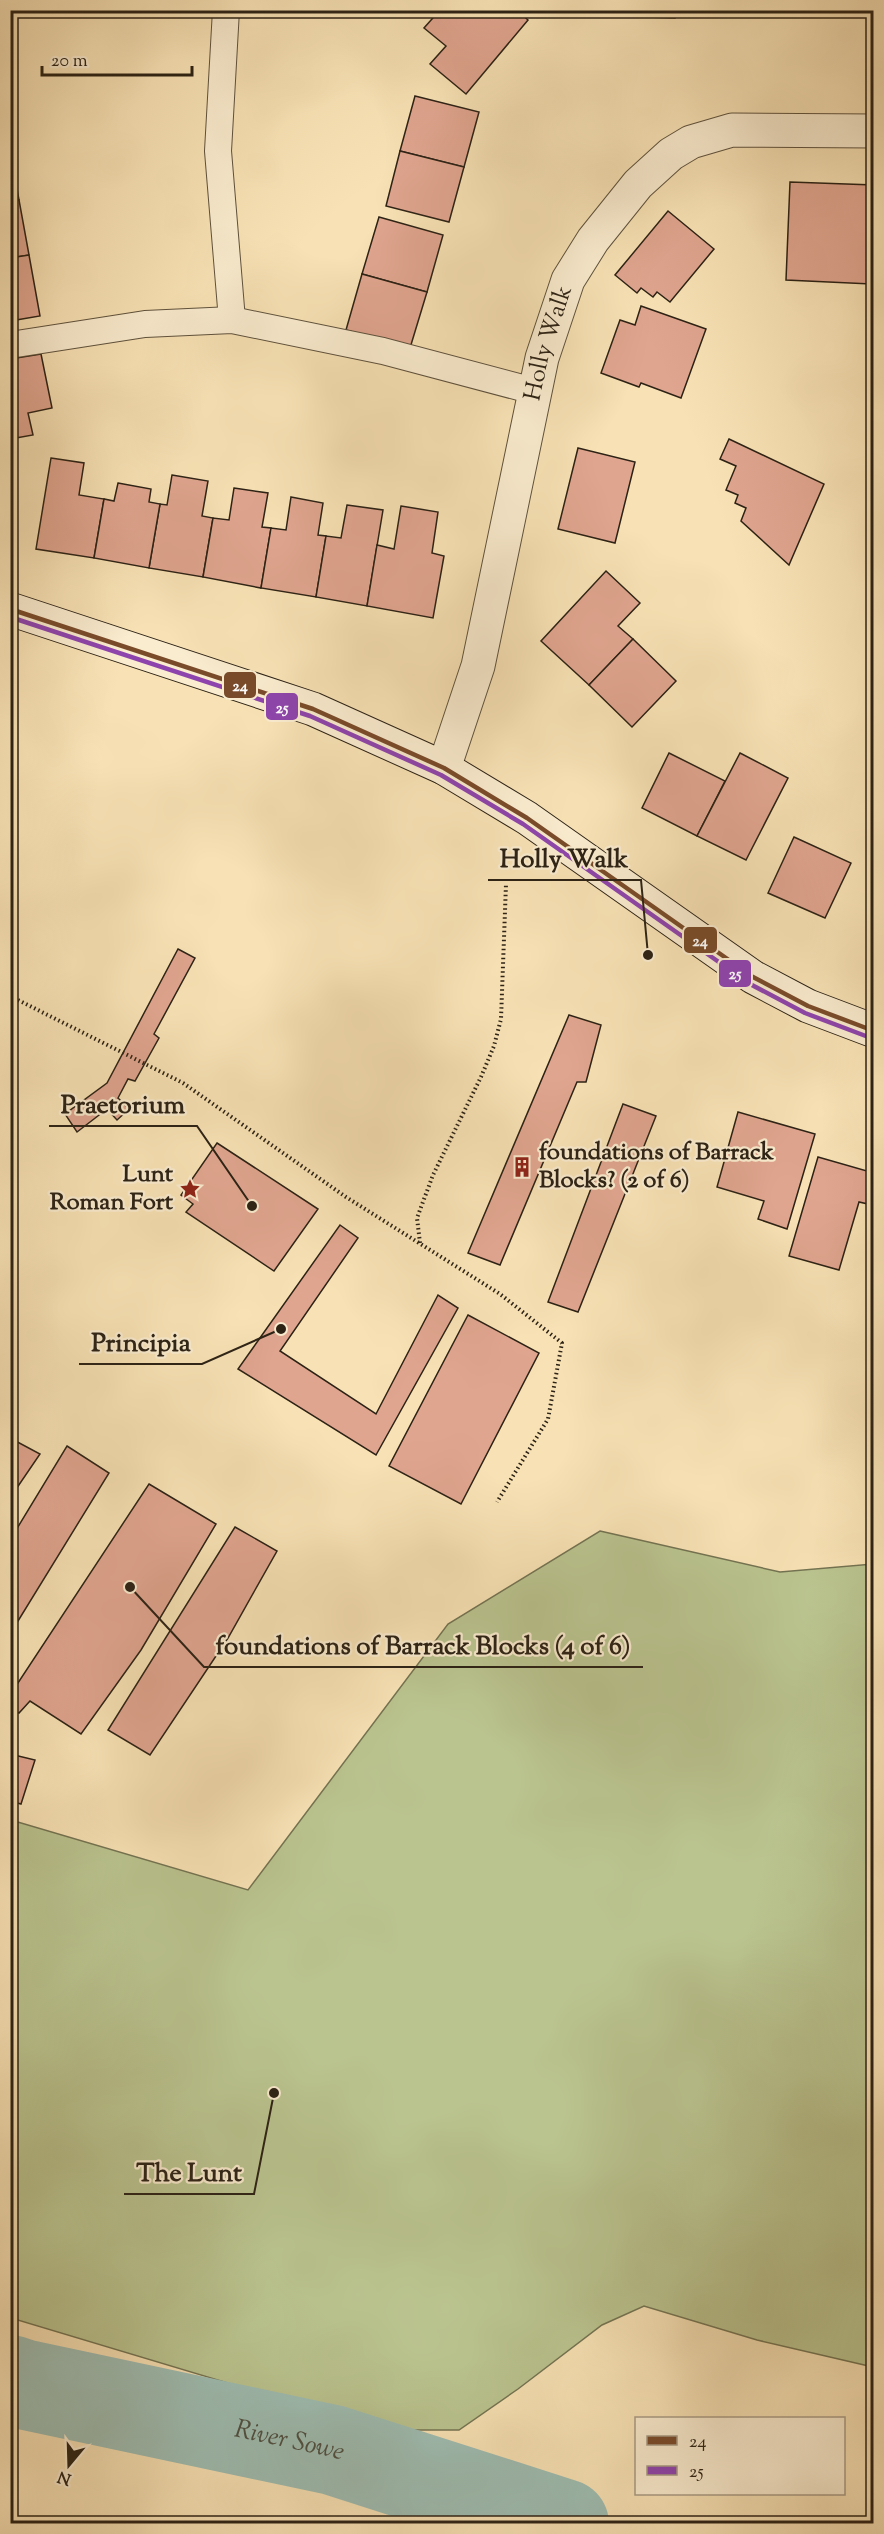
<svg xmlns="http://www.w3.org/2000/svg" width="884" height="2534" viewBox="0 0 884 2534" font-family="'Sorts Mill Goudy',serif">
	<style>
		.green { fill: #bac48f; stroke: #737352; stroke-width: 1.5 }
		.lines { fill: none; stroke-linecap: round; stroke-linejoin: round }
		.river { stroke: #9ebdb2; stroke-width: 90 }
		.building { fill: #e0a58f; stroke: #2c2215; stroke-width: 1.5 }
		.lane-casing { stroke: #5f523d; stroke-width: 28 }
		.street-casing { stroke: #5f523d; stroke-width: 35 }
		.secondary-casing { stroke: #2c2215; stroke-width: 35 }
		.path { stroke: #2c2215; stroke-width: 4; stroke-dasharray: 1.5 3; stroke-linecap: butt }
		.lane { stroke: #faeccf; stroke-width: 26 }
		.street { stroke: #faeccf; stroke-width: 33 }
		.secondary { stroke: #faeccf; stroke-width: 33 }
		.bus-1-casing { stroke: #faeccf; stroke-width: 9 }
		.bus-2-casing { stroke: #faeccf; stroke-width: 9 }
		.bus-1 { stroke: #7a4b2a; stroke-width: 4.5 }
		.bus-2 { stroke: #8e44ad; stroke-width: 4.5 }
		.labels { text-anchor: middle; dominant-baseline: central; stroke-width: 4.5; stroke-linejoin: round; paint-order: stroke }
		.street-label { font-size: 24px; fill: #2c2215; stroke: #faeccf }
		.poi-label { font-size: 24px; font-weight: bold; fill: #2c2215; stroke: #faeccf; text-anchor: start }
		.water-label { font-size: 26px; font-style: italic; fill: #4e5044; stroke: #faeccf }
		.leader { fill: none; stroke: #2c2215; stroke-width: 2 }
		.callout-dot { fill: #2c2215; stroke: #faeccf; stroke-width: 2 }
		.callout-label { font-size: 26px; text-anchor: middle; font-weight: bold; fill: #2c2215; stroke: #faeccf; stroke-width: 4.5; stroke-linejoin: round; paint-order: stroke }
		.line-badge { stroke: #faeccf; stroke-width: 2 }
		.badge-label { font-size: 16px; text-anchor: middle; font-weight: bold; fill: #fff }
	</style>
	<rect width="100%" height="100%" fill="#f8e2b5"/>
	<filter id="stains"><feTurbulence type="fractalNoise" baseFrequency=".00333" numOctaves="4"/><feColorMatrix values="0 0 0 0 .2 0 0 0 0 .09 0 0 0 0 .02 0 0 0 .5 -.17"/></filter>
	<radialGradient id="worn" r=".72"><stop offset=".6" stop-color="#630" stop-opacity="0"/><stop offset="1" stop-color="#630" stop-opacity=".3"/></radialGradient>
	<polygon class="green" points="600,1531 780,1572 873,1564 873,2367 757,2340 644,2306 602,2325 518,2389 459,2430 384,2430 11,2318 11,1820 248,1890 448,1624"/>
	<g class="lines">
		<path class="river" id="s1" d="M10,2380L22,2384L333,2450L564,2524"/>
	</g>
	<g class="building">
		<polygon points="440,10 517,10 528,20 466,94 430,64 446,46 424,28"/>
		<polygon points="555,10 617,10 617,16 554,15"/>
		<polygon points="617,10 676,10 675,18 617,16"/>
		<polygon points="415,96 479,112 464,167 400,151"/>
		<polygon points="10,151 19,200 10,202"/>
		<polygon points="400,151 464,167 449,222 386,206"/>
		<polygon points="790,182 874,185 871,284 786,280"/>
		<polygon points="19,200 29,255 10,258 10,202"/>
		<polygon points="668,211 714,249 670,302 657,292 653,297 641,288 637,293 615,275"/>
		<polygon points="379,217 443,235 427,292 362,274"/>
		<polygon points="29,255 40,316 10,321 10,258"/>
		<polygon points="362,274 427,292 410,348 346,330"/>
		<polygon points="641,306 706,329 681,398 641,383 639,387 601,373 620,320 635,325"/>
		<polygon points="41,354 52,408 28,413 33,435 10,439 10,359"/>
		<polygon points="729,439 824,484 789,565 741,521 746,508 735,503 738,495 726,490 736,466 720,459"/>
		<polygon points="578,448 635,462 615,543 558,529"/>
		<polygon points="51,458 84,463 79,495 104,499 94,558 36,549"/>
		<polygon points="172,475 208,481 202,516 213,518 203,577 149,568 160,504 167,505"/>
		<polygon points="118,483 151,489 149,502 160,504 149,568 94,558 104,499 114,501"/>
		<polygon points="234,488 268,493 262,527 271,528 261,588 203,577 213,518 229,520"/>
		<polygon points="291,497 323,503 318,535 326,536 316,597 261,588 271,528 286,530"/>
		<polygon points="347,505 383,510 367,606 316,597 326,536 341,538"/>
		<polygon points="401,506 438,512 432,553 444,556 433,618 367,606 377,545 394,549"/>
		<polygon points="606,571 640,603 618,626 633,639 589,685 541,641"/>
		<polygon points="633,639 676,681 632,727 589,685"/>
		<polygon points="669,753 725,781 697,836 642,808"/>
		<polygon points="740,753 788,778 746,860 697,836"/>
		<polygon points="794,837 851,863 825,918 768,893"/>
		<polygon points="178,949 195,958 154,1034 159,1038 135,1081 128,1079 118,1098 129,1109 117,1120 107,1109 77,1132 65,1114 107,1083"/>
		<polygon points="569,1015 601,1025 586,1082 577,1082 500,1265 468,1253"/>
		<polygon points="623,1104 656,1116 578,1312 548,1302"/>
		<polygon points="738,1112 815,1134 787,1229 758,1219 764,1201 717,1187"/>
		<polygon points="217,1143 318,1209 274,1271 186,1212 193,1204 181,1195"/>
		<polygon points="818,1157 874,1173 874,1186 868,1204 859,1202 839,1270 789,1256"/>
		<polygon points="340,1225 358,1238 280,1351 376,1414 438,1295 458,1308 376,1455 238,1369"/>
		<polygon points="468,1315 539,1353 461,1504 389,1466"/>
		<polygon points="10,1438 40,1454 10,1498"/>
		<polygon points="67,1446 109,1473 10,1634 10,1540"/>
		<polygon points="149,1484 216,1524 141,1650 81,1734 30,1701 19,1713 10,1709 10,1695"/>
		<polygon points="235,1527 277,1551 228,1638 150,1755 108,1730"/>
		<polygon points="10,1754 35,1760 21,1804 10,1801"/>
	</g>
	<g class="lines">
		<g class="lane-casing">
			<g id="lane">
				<polyline points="226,10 218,151 232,320"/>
				<polyline points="10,345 145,324 232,320 383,351 534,391"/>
			</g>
		</g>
		<g class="street-casing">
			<g id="street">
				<path id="s2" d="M444,768L478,666L542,358L568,280L593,240L638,184L671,154L691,142L732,130L874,131"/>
			</g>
		</g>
		<g class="secondary-casing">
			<polyline id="secondary" points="10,609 313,709 444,768 527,818 753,977 808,1006 874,1031"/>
		</g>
		<g class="path">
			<polyline points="10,996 183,1083 346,1197 500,1294 562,1343 548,1419 497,1502"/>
			<polyline points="420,1243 417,1218 433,1175 481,1077 494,1046 501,1019 506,884"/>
		</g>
		<use href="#lane" class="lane"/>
		<use href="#street" class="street"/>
		<use href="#secondary" class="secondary"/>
		<g class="bus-1-casing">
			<polyline id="bus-1" points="10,609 313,709 444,768 527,818 753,977 808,1006 874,1031"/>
		</g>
		<g class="bus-2-casing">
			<polyline id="bus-2" points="10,617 310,716 441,775 523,824 750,984 805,1013 871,1038"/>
		</g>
		<use href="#bus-1" class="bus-1"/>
		<use href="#bus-2" class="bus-2"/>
	</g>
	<defs>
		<g id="building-bare" transform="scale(1.62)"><path d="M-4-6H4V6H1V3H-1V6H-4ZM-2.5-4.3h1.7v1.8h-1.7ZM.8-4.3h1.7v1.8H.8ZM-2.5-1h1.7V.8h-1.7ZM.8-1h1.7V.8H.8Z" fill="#8f2418" stroke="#faeccf" stroke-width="2.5" paint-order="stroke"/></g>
		<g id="sight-bare" transform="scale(1.62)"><path d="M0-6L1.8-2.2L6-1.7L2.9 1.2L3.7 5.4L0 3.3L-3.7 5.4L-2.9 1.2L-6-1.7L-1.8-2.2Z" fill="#8f2418" stroke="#faeccf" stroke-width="2.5" paint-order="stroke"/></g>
	</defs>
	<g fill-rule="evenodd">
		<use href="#building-bare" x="522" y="1167"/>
		<use href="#sight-bare" x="190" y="1189"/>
	</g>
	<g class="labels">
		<g class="street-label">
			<text stroke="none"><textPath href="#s2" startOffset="438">Holly Walk</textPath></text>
		</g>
		<g class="poi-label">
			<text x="539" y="1153">foundations of Barrack<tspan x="539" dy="28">Blocks? (2 of 6)</tspan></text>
			<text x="173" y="1175" text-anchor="end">Lunt<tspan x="173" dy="28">Roman Fort</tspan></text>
		</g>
		<g class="water-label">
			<text stroke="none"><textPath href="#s1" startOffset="286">River Sowe</textPath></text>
		</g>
	</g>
	<path class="leader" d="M648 955L641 880H488M252 1206L197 1126H49M281 1329L202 1364H79M130 1587L204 1667H643M274 2093L254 2194H124"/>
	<g class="callout-dot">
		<circle cx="648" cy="955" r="6"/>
		<circle cx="252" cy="1206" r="6"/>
		<circle cx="281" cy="1329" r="6"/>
		<circle cx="130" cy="1587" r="6"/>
		<circle cx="274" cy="2093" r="6"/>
	</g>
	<g class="callout-label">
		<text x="564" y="867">Holly Walk</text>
		<text x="123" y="1113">Praetorium</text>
		<text x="141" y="1351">Principia</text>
		<text x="423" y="1654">foundations of Barrack Blocks (4 of 6)</text>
		<text x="189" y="2181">The Lunt</text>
	</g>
	<g class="line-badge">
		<rect x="223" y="671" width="34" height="28" rx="6" fill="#7a4b2a"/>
		<rect x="265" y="692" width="34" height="29" rx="6" fill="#8e44ad"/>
		<rect x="683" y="926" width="35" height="28" rx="6" fill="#7a4b2a"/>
		<rect x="718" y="959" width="34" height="29" rx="6" fill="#8e44ad"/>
	</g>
	<g class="badge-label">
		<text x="240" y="691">24</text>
		<text x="282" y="713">25</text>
		<text x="700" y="946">24</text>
		<text x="735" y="979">25</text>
	</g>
	<rect width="884" height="2534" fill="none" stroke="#f8e2b5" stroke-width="36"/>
	<rect x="12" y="12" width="860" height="2510" fill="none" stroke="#2c2215" stroke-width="3"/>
	<rect x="18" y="18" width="848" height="2498" fill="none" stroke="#2c2215" stroke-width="1.5"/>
	<rect x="635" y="2417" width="210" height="78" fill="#faeccf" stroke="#a89b85" stroke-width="1.5"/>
	<rect x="647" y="2436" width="30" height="9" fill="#7a4b2a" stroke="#a89b85" stroke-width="1.5"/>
	<text x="689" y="2447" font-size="18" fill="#2c2215">24</text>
	<rect x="647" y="2466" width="30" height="9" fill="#8e44ad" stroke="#a89b85" stroke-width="1.5"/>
	<text x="689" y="2477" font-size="18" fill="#2c2215">25</text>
	<g transform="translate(69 2465) rotate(199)" stroke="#faeccf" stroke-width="4.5" paint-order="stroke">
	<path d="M0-4.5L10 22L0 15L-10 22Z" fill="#2c2215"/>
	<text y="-9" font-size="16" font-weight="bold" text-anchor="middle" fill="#2c2215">N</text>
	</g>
	<path d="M42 66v9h150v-9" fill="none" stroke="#2c2215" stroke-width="3"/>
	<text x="51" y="66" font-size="18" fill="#2c2215" stroke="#faeccf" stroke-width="4.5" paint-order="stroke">20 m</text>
	<rect width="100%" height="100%" filter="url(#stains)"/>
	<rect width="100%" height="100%" fill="url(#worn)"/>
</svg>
